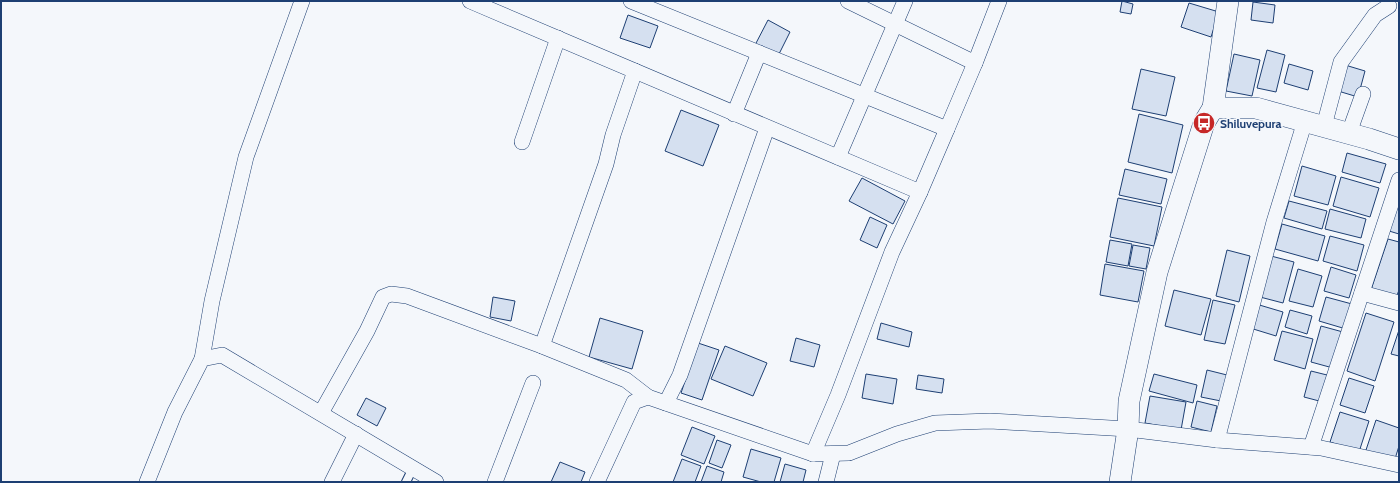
<svg xmlns="http://www.w3.org/2000/svg" width="1400" height="483" viewBox="0 0 1400 483" font-family="Cabin,sans-serif">
	<style>
		.building { fill: #d5e0f0; stroke: #1d3f73 }
		.lines { fill: none; stroke-linecap: round; stroke-linejoin: round }
		.lane-casing { stroke: #1d3f73; stroke-width: 10 }
		.street-casing { stroke: #1d3f73; stroke-width: 16 }
		.secondary-casing { stroke: #1d3f73; stroke-width: 22 }
		.lane { stroke: #f4f7fb; stroke-width: 8 }
		.street { stroke: #f4f7fb; stroke-width: 15 }
		.secondary { stroke: #f4f7fb; stroke-width: 21 }
		.labels { text-anchor: middle; dominant-baseline: central; stroke-width: 3; stroke-linejoin: round; paint-order: stroke }
		.poi-label { font-size: 12px; font-weight: bold; fill: #1d3f73; stroke: #f4f7fb; text-anchor: start }
	</style>
	<rect width="100%" height="100%" fill="#f4f7fb"/>
	<g class="building">
		<polygon points="1122,1 1133,4 1131,14 1120,12"/>
		<polygon points="1253,2 1275,5 1273,23 1251,20"/>
		<polygon points="1189,3 1219,12 1211,37 1181,27"/>
		<polygon points="628,15 658,26 650,48 620,38"/>
		<polygon points="768,20 790,32 777,58 754,47"/>
		<polygon points="1267,50 1285,55 1276,92 1257,88"/>
		<polygon points="1234,54 1260,60 1252,96 1226,91"/>
		<polygon points="1289,64 1313,71 1308,90 1284,83"/>
		<polygon points="1345,65 1365,71 1358,97 1338,91"/>
		<polygon points="1141,69 1175,77 1166,116 1132,109"/>
		<polygon points="681,110 719,125 703,166 665,151"/>
		<polygon points="1139,114 1183,125 1172,173 1128,162"/>
		<polygon points="1347,153 1386,164 1380,183 1342,172"/>
		<polygon points="1302,166 1336,176 1328,205 1294,196"/>
		<polygon points="1125,169 1167,179 1161,204 1119,195"/>
		<polygon points="1341,177 1379,188 1370,217 1333,206"/>
		<polygon points="862,178 905,201 893,224 849,201"/>
		<polygon points="1118,198 1162,207 1154,246 1110,237"/>
		<polygon points="1289,201 1327,211 1322,229 1284,218"/>
		<polygon points="1399,201 1399,234 1389,231"/>
		<polygon points="1330,209 1366,219 1361,238 1325,229"/>
		<polygon points="870,217 887,225 877,248 860,240"/>
		<polygon points="1282,224 1325,236 1318,261 1275,249"/>
		<polygon points="1330,236 1364,245 1357,271 1323,261"/>
		<polygon points="1388,239 1399,242 1399,290 1396,298 1371,290"/>
		<polygon points="1110,240 1132,244 1128,266 1106,262"/>
		<polygon points="1133,245 1150,248 1146,269 1129,266"/>
		<polygon points="1227,250 1250,256 1239,302 1216,296"/>
		<polygon points="1271,256 1294,262 1283,303 1260,297"/>
		<polygon points="1105,264 1144,271 1138,302 1100,295"/>
		<polygon points="1331,267 1356,275 1349,298 1324,291"/>
		<polygon points="1298,269 1322,276 1313,307 1289,301"/>
		<polygon points="1174,290 1211,299 1201,335 1165,326"/>
		<polygon points="493,297 515,301 511,321 490,317"/>
		<polygon points="1326,297 1352,304 1346,329 1319,321"/>
		<polygon points="1213,300 1235,305 1225,344 1204,340"/>
		<polygon points="1256,304 1283,312 1276,336 1250,328"/>
		<polygon points="1290,310 1312,316 1307,334 1285,327"/>
		<polygon points="1366,313 1394,322 1375,381 1347,371"/>
		<polygon points="600,318 643,331 632,369 589,357"/>
		<polygon points="881,323 912,332 909,347 877,339"/>
		<polygon points="1321,326 1343,332 1333,368 1311,362"/>
		<polygon points="1399,330 1399,356 1391,354"/>
		<polygon points="1282,331 1313,339 1305,369 1274,360"/>
		<polygon points="796,338 820,345 814,367 790,361"/>
		<polygon points="698,343 719,350 702,400 681,393"/>
		<polygon points="725,346 767,363 753,396 711,379"/>
		<polygon points="1207,370 1227,375 1221,401 1201,397"/>
		<polygon points="1311,371 1331,376 1323,402 1304,397"/>
		<polygon points="866,374 897,379 893,404 862,398"/>
		<polygon points="1154,374 1197,385 1193,403 1149,391"/>
		<polygon points="918,375 944,379 942,393 916,389"/>
		<polygon points="1349,378 1374,386 1365,413 1340,405"/>
		<polygon points="1150,396 1186,402 1181,430 1145,423"/>
		<polygon points="366,398 386,408 377,426 357,415"/>
		<polygon points="1197,401 1217,406 1211,432 1191,427"/>
		<polygon points="1340,412 1369,421 1359,452 1330,442"/>
		<polygon points="1376,420 1399,428 1399,446 1394,462 1365,453"/>
		<polygon points="692,427 715,436 704,464 681,455"/>
		<polygon points="717,440 731,445 722,468 709,463"/>
		<polygon points="751,449 781,458 774,482 761,482 743,477"/>
		<polygon points="682,459 701,466 695,482 673,482"/>
		<polygon points="560,462 585,472 581,482 551,482"/>
		<polygon points="785,464 806,470 803,482 780,482"/>
		<polygon points="707,466 724,472 721,482 701,482"/>
	</g>
	<g class="lines">
		<g class="lane-casing">
			<polyline id="lane" points="406,482 413,468"/>
		</g>
		<g class="street-casing">
			<g id="street">
				<polyline points="470,1 920,192 892,252 838,395 813,454"/>
				<polyline points="631,1 947,129 920,192"/>
				<polyline points="848,1 975,63 947,129"/>
				<polyline points="975,63 999,1"/>
				<polyline points="734,114 759,53"/>
				<polyline points="1324,126 1341,62 1375,15 1389,6"/>
				<polyline points="1349,133 1363,94"/>
				<polyline points="522,142 558,38"/>
				<polyline points="838,157 905,1"/>
				<polyline points="1362,293 1399,303"/>
				<polyline points="542,346 606,164 613,135 635,71"/>
				<polyline points="202,359 212,301 246,157 302,1"/>
				<polyline points="666,403 680,375 767,128"/>
				<polyline points="321,413 367,331 383,297 391,294 407,296 542,346 626,380 648,397"/>
				<polyline points="1217,440 1274,222 1305,121"/>
				<polyline points="1311,447 1399,180"/>
				<polyline points="147,482 175,412 202,359 222,355 436,482"/>
				<polyline points="332,482 356,434"/>
				<polyline points="495,482 533,383"/>
				<polyline points="597,482 634,402 648,397 813,454 849,453 897,434 935,423 990,421 1128,429 1217,440 1321,448 1399,465"/>
				<polyline points="826,482 833,454"/>
			</g>
		</g>
		<g class="secondary-casing">
			<g id="secondary">
				<polyline points="1213,108 1256,108 1369,139 1399,149"/>
				<polyline points="1120,482 1128,429 1129,401 1157,272 1204,123 1213,108 1228,1"/>
			</g>
		</g>
		<use href="#lane" class="lane"/>
		<use href="#street" class="street"/>
		<use href="#secondary" class="secondary"/>
	</g>
	<defs>
		<g id="bus-disc" transform="scale(1.15)"><circle r="9.5" fill="#c62828" stroke="#f4f7fb"/><path d="M-5-6H5V4H4V6H2V4H-2V6H-4V4H-5ZM-3.5-4V0h7V-4ZM-3.5 1.2v1.5H-2V1.2ZM2 1.2v1.5H3.5V1.2Z" fill="#fff"/></g>
	</defs>
	<g fill-rule="evenodd">
		<use href="#bus-disc" x="1204" y="123"/>
	</g>
	<g class="labels">
		<g class="poi-label">
			<text x="1220" y="123">Shiluvepura</text>
		</g>
	</g>
	<rect width="1400" height="483" fill="none" stroke="#1d3f73" stroke-width="4"/>
</svg>
